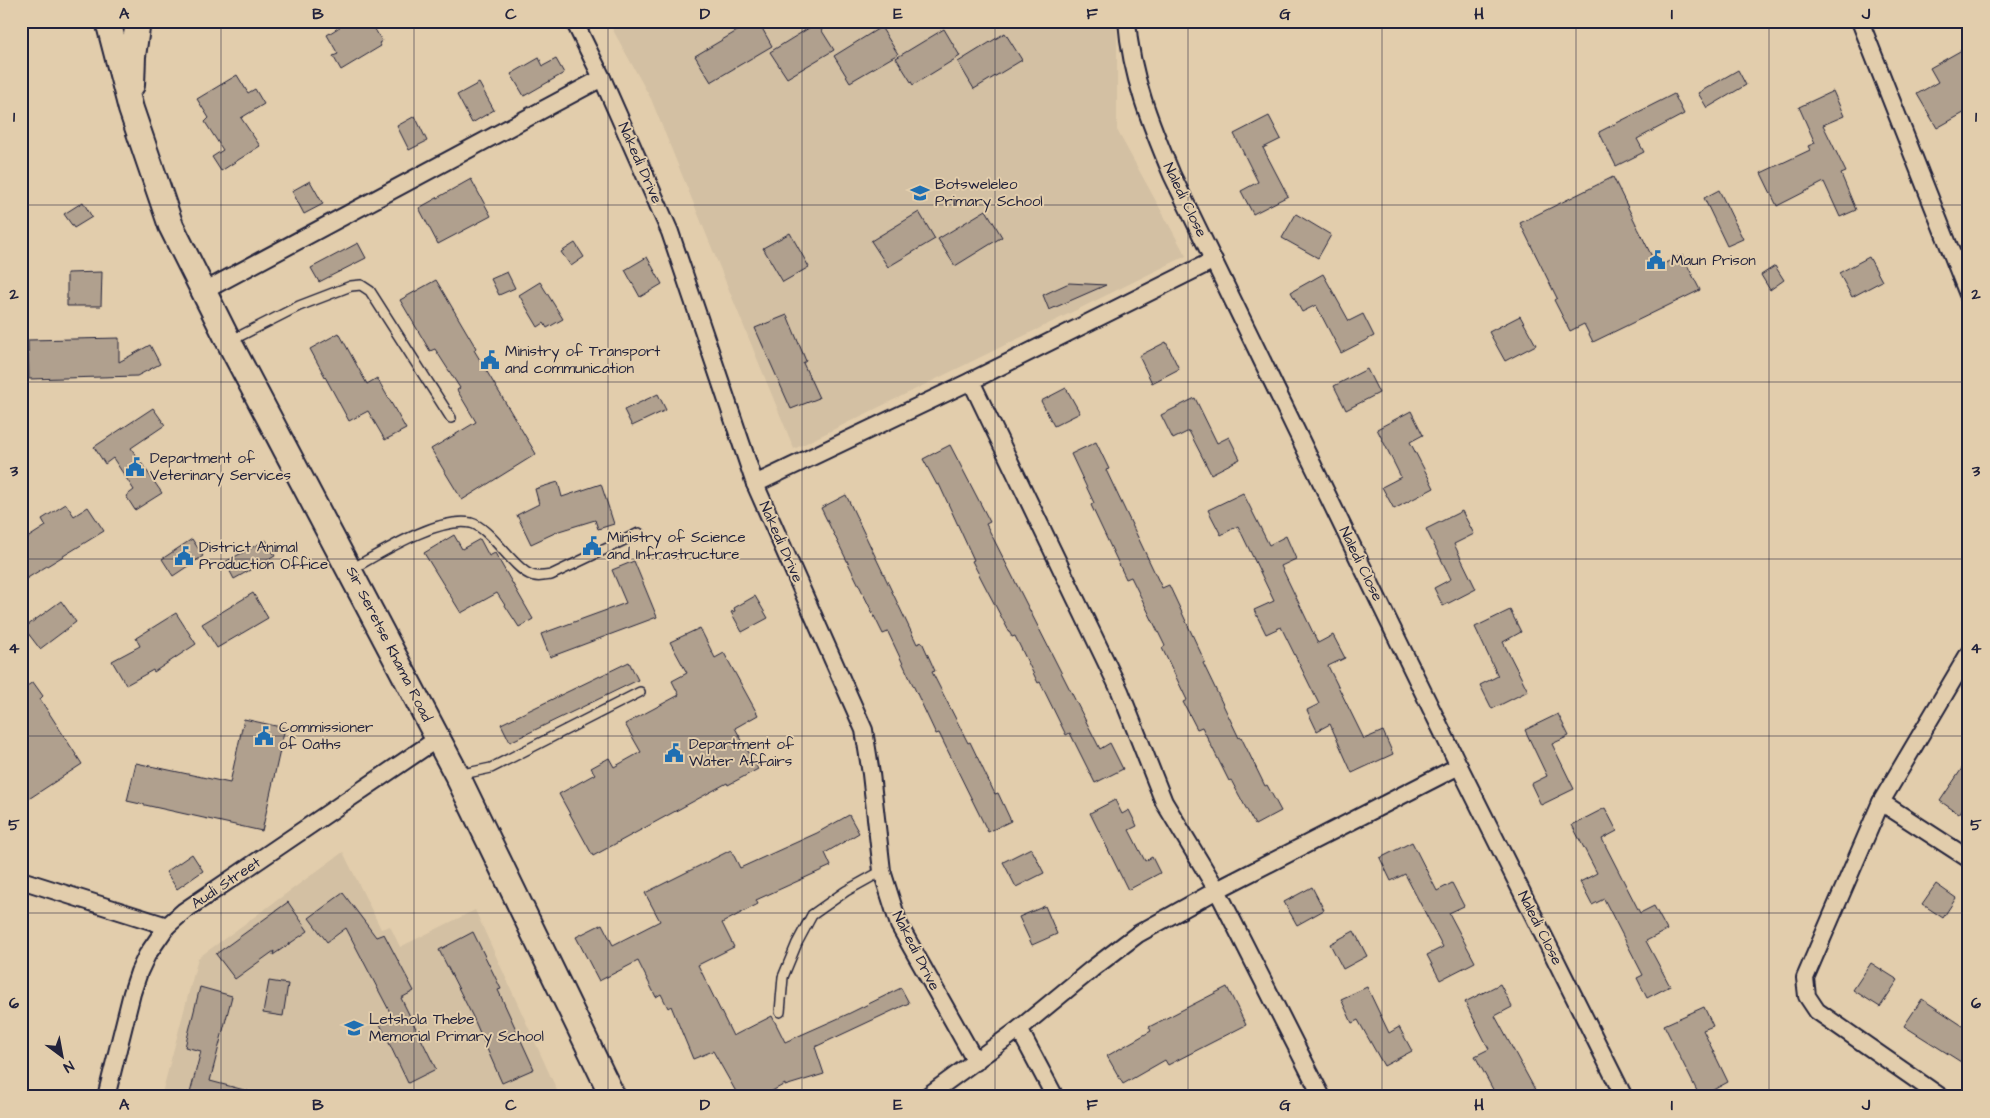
<svg xmlns="http://www.w3.org/2000/svg" width="1990" height="1118" viewBox="0 0 1990 1118" font-family="'Architects Daughter',sans-serif">
	<style>
		.built { fill: #d3c0a3 }
		.building { fill: #b0a08e; stroke: #22223b }
		.lines { fill: none; stroke-linecap: round; stroke-linejoin: round }
		.service-casing { stroke: #22223b; stroke-width: 12 }
		.minor-casing { stroke: #22223b; stroke-width: 20 }
		.secondary-casing { stroke: #22223b; stroke-width: 28 }
		.service { stroke: #e2cdac; stroke-width: 9 }
		.minor { stroke: #e2cdac; stroke-width: 16 }
		.secondary { stroke: #e2cdac; stroke-width: 24 }
		.grid { fill: none; stroke: #22223b; stroke-width: 1; stroke-opacity: 0.55 }
		.labels { text-anchor: middle; dominant-baseline: central; stroke-width: 4; stroke-linejoin: round; paint-order: stroke }
		.street-label { font-size: 15px; fill: #22223b; stroke: #e2cdac }
		.poi-label { font-size: 15px; fill: #22223b; stroke: #e2cdac; text-anchor: start }
		.neatline { fill: none; stroke: #22223b; stroke-width: 2 }
		.grid-label { font-size: 16px; text-anchor: middle; font-weight: bold; fill: #22223b }
	</style>
	<rect width="100%" height="100%" fill="#e2cdac"/>
	<filter id="ink" filterUnits="userSpaceOnUse"><feTurbulence type="fractalNoise" baseFrequency=".02" numOctaves="2"/><feDisplacementMap in="SourceGraphic" scale="10" xChannelSelector="R" yChannelSelector="G"/><feConvolveMatrix kernelMatrix="1 2 1 2 8 2 1 2 1" color-interpolation-filters="sRGB"/></filter>
	<g filter="url(#ink)">
		<g class="built">
			<polygon points="608,21 1117,21 1117,130 1186,256 794,449 651,99"/>
			<polygon points="343,852 381,929 390,926 400,947 475,910 560,1097 161,1097 198,958"/>
		</g>
		<g class="building">
			<polygon points="349,21 370,21 382,41 379,43 381,46 341,70 333,56 338,54 327,35"/>
			<polygon points="754,21 758,21 772,46 711,82 695,56"/>
			<polygon points="817,23 834,50 787,78 770,52"/>
			<polygon points="881,27 898,54 850,82 834,56"/>
			<polygon points="944,29 960,56 913,85 896,58"/>
			<polygon points="1005,33 1022,60 974,89 958,62"/>
			<polygon points="1969,46 1969,110 1937,128 1917,94 1938,82 1930,68"/>
			<polygon points="539,58 543,66 556,59 564,73 524,96 511,74"/>
			<polygon points="1738,70 1746,85 1707,108 1698,93"/>
			<polygon points="237,75 248,93 255,89 264,104 241,118 260,146 221,171 212,157 223,150 205,122 209,118 197,99"/>
			<polygon points="479,83 494,110 472,123 457,95"/>
			<polygon points="1833,91 1844,116 1823,125 1846,172 1841,174 1856,210 1840,217 1824,182 1777,206 1761,173 1810,150 1808,146 1815,143 1799,107"/>
			<polygon points="1674,94 1684,114 1637,139 1644,152 1616,166 1599,132"/>
			<polygon points="415,116 427,141 409,150 397,126"/>
			<polygon points="1269,116 1281,139 1263,148 1288,196 1253,214 1241,191 1258,182 1234,134"/>
			<polygon points="1613,177 1657,267 1682,255 1700,290 1593,342 1584,324 1570,331 1554,300 1557,298 1520,223"/>
			<polygon points="471,179 491,216 438,244 419,208"/>
			<polygon points="310,181 323,204 304,214 292,191"/>
			<polygon points="1719,190 1743,239 1727,246 1704,198"/>
			<polygon points="83,202 92,217 74,228 64,214"/>
			<polygon points="986,210 1002,237 955,266 938,239"/>
			<polygon points="919,212 935,239 888,267 871,241"/>
			<polygon points="1296,214 1331,235 1318,258 1282,238"/>
			<polygon points="790,233 809,267 783,282 763,248"/>
			<polygon points="358,243 366,258 319,282 311,268"/>
			<polygon points="575,243 584,257 571,266 561,252"/>
			<polygon points="647,257 662,284 640,297 625,270"/>
			<polygon points="1869,257 1882,281 1852,297 1839,273"/>
			<polygon points="1775,266 1784,280 1770,290 1761,275"/>
			<polygon points="102,272 101,306 67,306 67,273"/>
			<polygon points="507,272 515,288 499,295 491,279"/>
			<polygon points="1323,274 1349,321 1363,314 1374,336 1341,353 1316,305 1302,312 1291,292"/>
			<polygon points="436,280 476,348 474,350 536,454 462,500 431,449 476,422 457,390 460,388 435,349 430,351 400,300"/>
			<polygon points="540,282 563,319 547,328 544,323 538,327 519,295"/>
			<polygon points="1069,283 1106,285 1049,310 1043,295"/>
			<polygon points="787,315 806,361 803,363 819,398 791,409 755,328"/>
			<polygon points="1520,316 1536,345 1505,361 1489,332"/>
			<polygon points="339,333 367,384 377,378 406,429 385,440 368,411 349,421 310,349"/>
			<polygon points="119,338 119,362 150,345 160,364 137,376 29,379 28,340"/>
			<polygon points="1166,342 1179,369 1152,383 1139,356"/>
			<polygon points="1367,369 1379,393 1346,410 1334,386"/>
			<polygon points="1066,388 1080,413 1054,426 1041,401"/>
			<polygon points="658,394 666,410 632,426 624,410"/>
			<polygon points="1195,398 1217,443 1229,437 1240,459 1211,474 1189,431 1173,439 1161,415"/>
			<polygon points="153,408 165,425 131,448 162,493 135,510 126,496 134,490 113,458 105,464 94,447"/>
			<polygon points="1411,411 1423,435 1410,442 1434,488 1394,509 1382,487 1401,477 1377,429"/>
			<polygon points="1096,442 1109,469 1106,470 1162,588 1169,585 1205,662 1203,663 1239,738 1241,737 1265,786 1267,785 1281,811 1255,825 1231,780 1229,781 1202,727 1197,729 1183,702 1187,700 1162,648 1165,646 1131,577 1126,579 1091,505 1094,503 1071,454"/>
			<polygon points="950,445 990,522 986,524 1100,749 1110,743 1123,769 1095,783 1070,733 1066,735 1040,682 1038,683 1015,636 1012,637 986,588 972,561 974,560 939,484 937,485 923,459"/>
			<polygon points="558,482 562,497 601,484 614,524 598,529 595,520 559,531 531,544 517,515 539,504 535,489"/>
			<polygon points="1243,493 1269,545 1286,536 1296,559 1281,566 1318,643 1333,635 1345,658 1328,666 1364,739 1383,731 1393,754 1352,773 1330,724 1317,731 1307,710 1319,704 1281,627 1266,634 1254,610 1274,601 1238,526 1221,535 1208,510"/>
			<polygon points="846,495 917,644 922,642 935,671 932,672 968,743 970,742 995,794 998,793 1011,821 988,832 939,733 936,734 888,632 883,634 821,508"/>
			<polygon points="66,504 74,516 88,507 104,531 21,582 21,542 46,526 42,519"/>
			<polygon points="1462,511 1474,534 1454,544 1476,589 1443,606 1434,588 1451,579 1426,529"/>
			<polygon points="454,535 462,549 480,539 489,556 495,553 533,619 519,627 497,593 461,613 424,553"/>
			<polygon points="192,539 203,556 173,576 162,559"/>
			<polygon points="266,540 275,556 234,579 225,562"/>
			<polygon points="634,561 657,617 550,657 541,634 626,603 612,570"/>
			<polygon points="253,593 268,618 217,648 202,624"/>
			<polygon points="755,596 768,618 742,632 731,612 735,611 734,608"/>
			<polygon points="61,601 76,622 40,649 24,628"/>
			<polygon points="1510,610 1521,632 1503,642 1528,691 1492,709 1480,685 1498,676 1475,627"/>
			<polygon points="176,613 196,644 154,672 153,670 126,685 112,661 140,646 136,638"/>
			<polygon points="700,628 715,658 724,653 758,715 735,728 758,769 728,785 727,783 593,856 559,794 595,774 591,768 609,758 614,767 641,752 625,724 679,695 672,681 687,673 670,642"/>
			<polygon points="629,662 638,680 510,742 501,724"/>
			<polygon points="33,682 43,696 40,699 82,764 21,804 21,690"/>
			<polygon points="1558,714 1569,736 1552,744 1574,789 1541,805 1531,784 1547,776 1525,730"/>
			<polygon points="244,719 285,728 262,831 127,801 136,763 230,783"/>
			<polygon points="1969,758 1969,799 1959,814 1940,801"/>
			<polygon points="1115,800 1122,814 1129,810 1137,826 1129,830 1145,861 1152,857 1160,873 1128,890 1090,813"/>
			<polygon points="1605,808 1617,831 1602,839 1640,913 1654,906 1667,930 1646,941 1670,986 1647,998 1637,978 1643,975 1604,899 1592,905 1580,882 1597,873 1572,825"/>
			<polygon points="849,815 859,833 825,853 831,866 756,900 758,904 722,923 734,947 698,965 733,1036 772,1016 785,1042 848,1014 901,988 909,1003 815,1047 824,1074 785,1086 785,1084 761,1097 739,1097 713,1051 693,1059 671,1006 668,1008 661,994 656,997 638,961 599,981 576,937 602,924 613,945 660,921 645,893 731,850 740,868 817,833"/>
			<polygon points="1412,842 1437,891 1452,883 1464,906 1449,913 1475,962 1440,980 1427,955 1443,947 1405,874 1391,881 1380,858"/>
			<polygon points="1031,848 1044,873 1016,887 1003,862"/>
			<polygon points="192,854 203,871 177,889 166,872"/>
			<polygon points="1936,884 1956,898 1943,918 1922,904"/>
			<polygon points="1312,887 1324,910 1297,925 1284,902"/>
			<polygon points="343,893 376,937 384,934 414,991 401,998 436,1069 408,1083 379,1022 392,1016 346,928 327,942 309,918"/>
			<polygon points="288,902 308,931 273,955 274,951 235,979 216,954"/>
			<polygon points="1045,906 1057,934 1032,945 1019,917"/>
			<polygon points="1354,931 1367,956 1343,969 1330,944"/>
			<polygon points="473,932 501,989 498,990 534,1069 502,1083 473,1017 439,950"/>
			<polygon points="1871,963 1898,980 1880,1007 1853,990"/>
			<polygon points="269,981 288,984 283,1016 263,1013"/>
			<polygon points="1500,984 1512,1007 1495,1016 1539,1097 1497,1097 1475,1056 1489,1049 1465,1002"/>
			<polygon points="200,987 232,996 210,1081 248,1091 248,1097 189,1097 201,1051 185,1047"/>
			<polygon points="1227,987 1246,1025 1168,1065 1165,1060 1123,1084 1107,1056 1151,1031 1149,1027"/>
			<polygon points="1367,987 1389,1033 1399,1027 1412,1051 1384,1066 1358,1020 1352,1023 1341,999"/>
			<polygon points="1922,999 1969,1030 1969,1067 1904,1026"/>
			<polygon points="1704,1007 1713,1026 1703,1030 1728,1082 1700,1097 1664,1025"/>
		</g>
		<g class="lines">
			<g class="service-casing">
				<g id="service">
					<polyline points="230,341 299,306 351,286 361,285 370,291 451,418"/>
					<path d="M350,570C381,553 436,517 471,523C489,527 512,566 529,574C536,578 544,576 551,575L639,533"/>
					<polyline points="458,775 491,768 640,692"/>
					<polyline points="780,1012 783,977 797,943 812,915 846,891 882,871"/>
				</g>
			</g>
			<g class="minor-casing">
				<g id="minor">
					<polyline points="574,21 602,78 670,232 755,484 864,730 871,774 882,871 899,925 976,1062"/>
					<path d="M1127,21C1131,76 1151,125 1172,175L1459,766L1624,1097"/>
					<polyline points="1860,21 1969,297"/>
					<polyline points="204,291 602,78"/>
					<polyline points="971,381 1120,691 1164,802 1217,890 1322,1097"/>
					<polyline points="755,484 971,381 1214,260"/>
					<polyline points="1881,802 1969,859"/>
					<polyline points="21,880 167,926"/>
					<polyline points="1019,1029 1055,1097"/>
					<polyline points="106,1097 132,993 139,972 147,955 167,926 184,911 437,739"/>
					<polyline points="926,1097 1019,1029 1092,969 1138,934 1217,890 1459,766"/>
					<polyline points="1941,1097 1817,1011 1807,996 1805,978 1881,802 1969,653"/>
				</g>
			</g>
			<g class="secondary-casing">
				<g id="secondary">
					<polyline points="108,21 131,109 171,226 229,342 457,775 613,1097"/>
					<polyline points="132,85 133,56 138,21"/>
				</g>
			</g>
			<use href="#service" class="service"/>
			<use href="#minor" class="minor"/>
			<use href="#secondary" class="secondary"/>
		</g>
	</g>
	<path class="grid" d="M221,21V1097M414,21V1097M608,21V1097M802,21V1097M995,21V1097M1188,21V1097M1382,21V1097M1576,21V1097M1769,21V1097M21,205H1969M21,382H1969M21,559H1969M21,736H1969M21,913H1969"/>
	<defs>
		<g id="school-bare" transform="scale(1.5)"><path d="M0-5L7-2L0 1L-7-2ZM-4 1L0 2.5L4 1V4Q0 6-4 4Z" fill="#1f6fb2" stroke="#e2cdac" stroke-width="2.5" paint-order="stroke"/></g>
		<g id="civic-bare" transform="scale(1.5)"><path d="M-.6-6.5H3V-4.5H.6V-3L4-1V1h2V6H-6V1h2V-1L-.6-3ZM-1.2 2.5V6h2.4V2.5Z" fill="#1f6fb2" stroke="#e2cdac" stroke-width="2.5" paint-order="stroke"/></g>
	</defs>
	<g fill-rule="evenodd">
		<use href="#school-bare" x="920" y="193"/>
		<use href="#civic-bare" x="1656" y="260"/>
		<use href="#civic-bare" x="490" y="360"/>
		<use href="#civic-bare" x="135" y="467"/>
		<use href="#civic-bare" x="592" y="546"/>
		<use href="#civic-bare" x="184" y="556"/>
		<use href="#civic-bare" x="264" y="736"/>
		<use href="#civic-bare" x="674" y="753"/>
		<use href="#school-bare" x="354" y="1028"/>
	</g>
	<g class="labels">
		<g class="street-label">
			<text transform="translate(640 163) rotate(66)">Nakedi Drive</text>
			<text transform="translate(1185 200) rotate(64)">Naledi Close</text>
			<text transform="translate(781 542) rotate(66)">Nakedi Drive</text>
			<text transform="translate(1361 564) rotate(64)">Naledi Close</text>
			<text transform="translate(389 644) rotate(63)">Sir Seretse Khama Road</text>
			<text transform="translate(226 883) rotate(-34)">Audi Street</text>
			<text transform="translate(1540 928) rotate(63)">Naledi Close</text>
			<text transform="translate(916 951) rotate(63)">Nakedi Drive</text>
		</g>
		<g class="poi-label">
			<text x="935" y="184">Botsweleleo<tspan x="935" dy="17">Primary School</tspan></text>
			<text x="1671" y="260">Maun Prison</text>
			<text x="505" y="351">Ministry of Transport<tspan x="505" dy="17">and communication</tspan></text>
			<text x="150" y="458">Department of<tspan x="150" dy="17">Veterinary Services</tspan></text>
			<text x="607" y="537">Ministry of Science<tspan x="607" dy="17">and Infrastructure</tspan></text>
			<text x="199" y="547">District Animal<tspan x="199" dy="17">Production Office</tspan></text>
			<text x="279" y="727">Commissioner<tspan x="279" dy="17">of Oaths</tspan></text>
			<text x="689" y="744">Department of<tspan x="689" dy="17">Water Affairs</tspan></text>
			<text x="369" y="1019">Letshola Thebe<tspan x="369" dy="17">Memorial Primary School</tspan></text>
		</g>
	</g>
	<rect width="1990" height="1118" fill="none" stroke="#e2cdac" stroke-width="55"/>
	<g transform="translate(62 1056) rotate(148)" stroke="#e2cdac" stroke-width="4" paint-order="stroke">
	<path d="M0-4L9 19L0 12L-9 19Z" fill="#22223b"/>
	<text y="-8" font-size="14" font-weight="bold" text-anchor="middle" fill="#22223b">N</text>
	</g>
	<rect x="28" y="28" width="1934" height="1062" class="neatline"/>
	<g class="grid-label">
		<text x="124" y="19">A</text>
		<text x="318" y="19">B</text>
		<text x="511" y="19">C</text>
		<text x="705" y="19">D</text>
		<text x="898" y="19">E</text>
		<text x="1092" y="19">F</text>
		<text x="1285" y="19">G</text>
		<text x="1479" y="19">H</text>
		<text x="1672" y="19">I</text>
		<text x="1866" y="19">J</text>
		<text x="14" y="122">1</text>
		<text x="1976" y="122">1</text>
		<text x="14" y="299">2</text>
		<text x="1976" y="299">2</text>
		<text x="14" y="476">3</text>
		<text x="1976" y="476">3</text>
		<text x="14" y="653">4</text>
		<text x="1976" y="653">4</text>
		<text x="14" y="830">5</text>
		<text x="1976" y="830">5</text>
		<text x="14" y="1008">6</text>
		<text x="1976" y="1008">6</text>
		<text x="124" y="1110">A</text>
		<text x="318" y="1110">B</text>
		<text x="511" y="1110">C</text>
		<text x="705" y="1110">D</text>
		<text x="898" y="1110">E</text>
		<text x="1092" y="1110">F</text>
		<text x="1285" y="1110">G</text>
		<text x="1479" y="1110">H</text>
		<text x="1672" y="1110">I</text>
		<text x="1866" y="1110">J</text>
	</g>
</svg>
